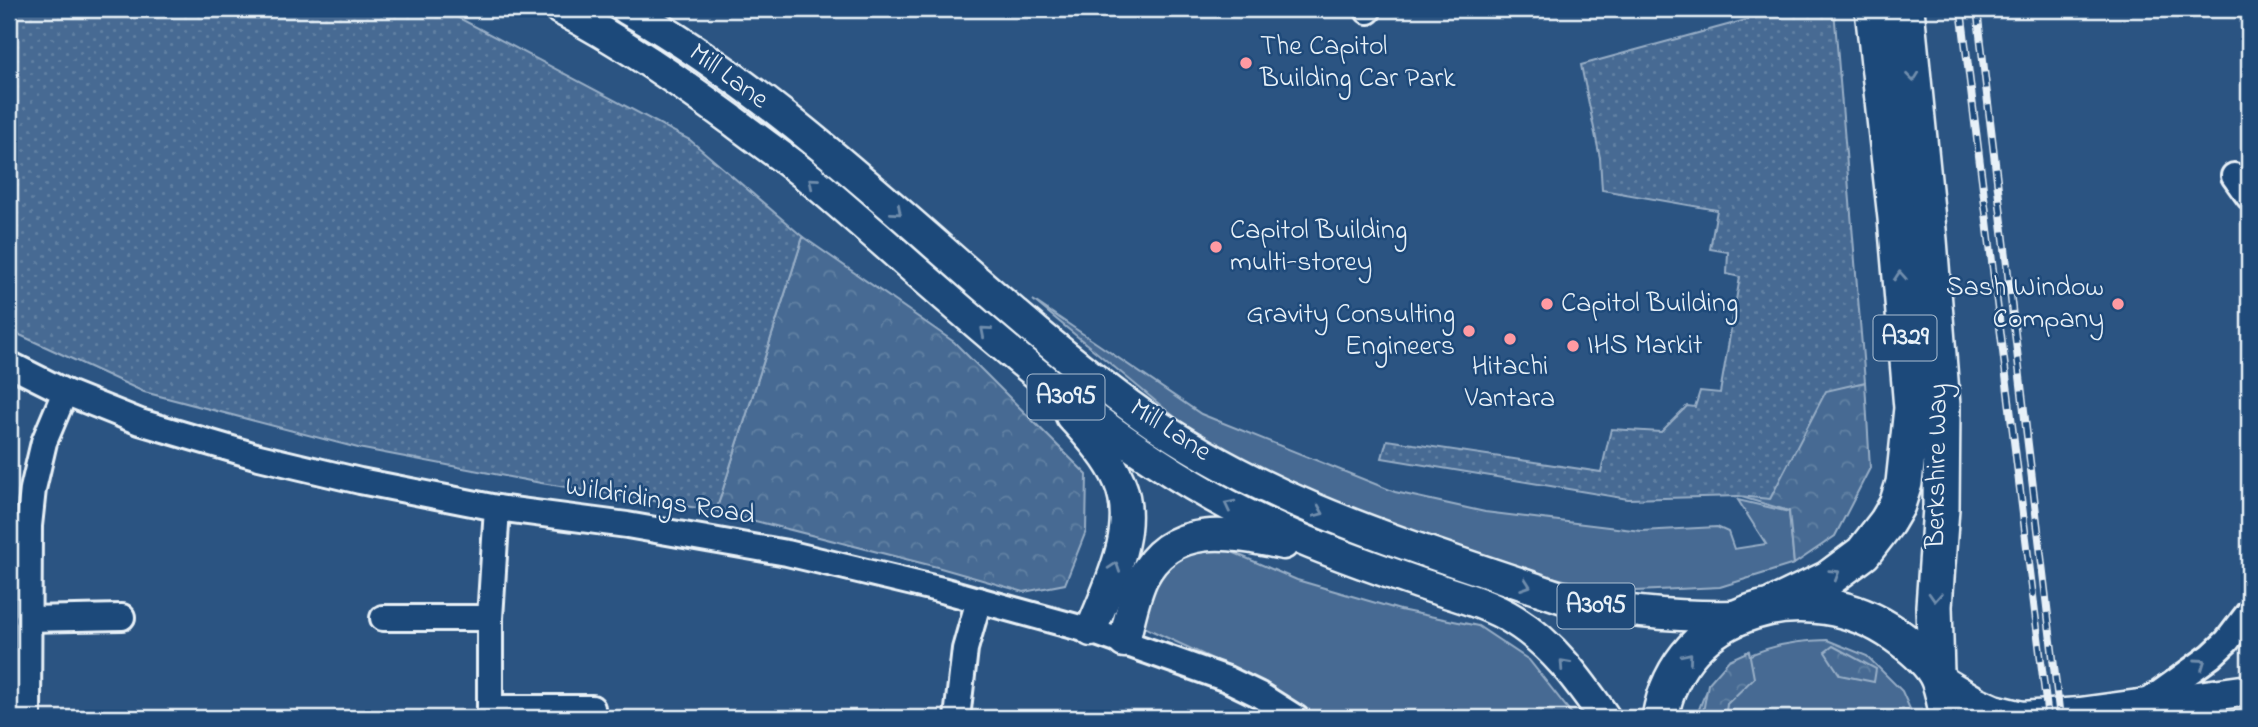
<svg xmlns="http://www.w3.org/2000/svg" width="2258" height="727" viewBox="0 0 2258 727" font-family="'Indie Flower',sans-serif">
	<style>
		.grass { fill: #476b93; stroke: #98aec6; stroke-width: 2 }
		.forest { fill: url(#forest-crowns); stroke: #98aec6; stroke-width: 2 }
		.park { fill: url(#park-dots); stroke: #98aec6; stroke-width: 2 }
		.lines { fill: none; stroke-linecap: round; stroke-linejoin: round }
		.minor-casing { stroke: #e8f1f8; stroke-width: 30 }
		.major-casing { stroke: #e8f1f8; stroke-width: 35 }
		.highway-casing { stroke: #e8f1f8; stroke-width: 40 }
		.minor { stroke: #1f4a7a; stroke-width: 24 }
		.major { stroke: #1f4a7a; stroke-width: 30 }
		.highway { stroke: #1f4a7a; stroke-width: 35 }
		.rail-casing { stroke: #e8f1f8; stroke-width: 8 }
		.rail { stroke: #1f4a7a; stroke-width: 5; stroke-dasharray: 16; stroke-linecap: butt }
		.oneway { stroke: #6f8dac }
		.poi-dot { fill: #ff9aa2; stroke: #1f4a7a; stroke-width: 2.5 }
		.labels { text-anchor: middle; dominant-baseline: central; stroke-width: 5; stroke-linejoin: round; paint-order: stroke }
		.shield { fill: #1f4a7a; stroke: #acbfd2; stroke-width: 2 }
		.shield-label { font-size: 26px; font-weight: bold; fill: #e8f1f8 }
		.poi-label { font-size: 28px; fill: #e8f1f8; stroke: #1f4a7a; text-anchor: start }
		.street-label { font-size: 28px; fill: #e8f1f8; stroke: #1f4a7a }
	</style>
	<defs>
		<pattern id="forest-crowns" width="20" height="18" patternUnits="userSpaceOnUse" patternTransform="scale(1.75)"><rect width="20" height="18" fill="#476b93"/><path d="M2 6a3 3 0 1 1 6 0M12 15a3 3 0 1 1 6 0" fill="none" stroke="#6281a3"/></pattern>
		<pattern id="park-dots" width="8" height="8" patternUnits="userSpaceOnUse" patternTransform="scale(1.75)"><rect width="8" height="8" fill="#476b93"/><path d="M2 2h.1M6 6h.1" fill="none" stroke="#6281a3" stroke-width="1.8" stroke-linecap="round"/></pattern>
	</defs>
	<rect width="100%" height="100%" fill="#2b5482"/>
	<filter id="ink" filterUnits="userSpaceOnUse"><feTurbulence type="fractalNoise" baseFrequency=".0143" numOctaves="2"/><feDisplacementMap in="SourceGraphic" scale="14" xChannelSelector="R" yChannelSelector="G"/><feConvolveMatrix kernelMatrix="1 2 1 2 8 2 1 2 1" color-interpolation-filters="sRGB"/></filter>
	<g filter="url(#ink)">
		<g class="grass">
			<polygon points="1033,300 1201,414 1395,492 1485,512 1641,531 1717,527 1728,532 1734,549 1766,544 1738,500 1789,512 1794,564 1720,587 1615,592 1484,561 1313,493 1199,437"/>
			<path d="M1216,545L1297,580L1400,610L1478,626L1529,660L1575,718H1306C1260,676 1198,653 1142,626L1146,586L1187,552Z"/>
			<path d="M1827,640L1867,656L1902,691L1914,718H1697C1708,658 1774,641 1827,640Z"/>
		</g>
		<g class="forest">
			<polygon points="803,237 954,342 1087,475 1086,531 1065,584 1024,592 937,567 716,511"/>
			<polygon points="1865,382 1870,468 1835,536 1794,564 1789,511 1738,496 1826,390"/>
			<polygon points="1833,646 1876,669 1874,682 1840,675 1825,652"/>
			<polygon points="1749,651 1754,678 1727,704 1725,718 1702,718 1708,684 1729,660"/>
		</g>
		<g class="park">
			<polygon points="9,9 442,9 690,140 803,237 716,511 541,483 358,448 144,392 9,330"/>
			<polygon points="1786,9 1834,9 1865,382 1826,391 1770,499 1738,496 1628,499 1382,458 1387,440 1601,472 1611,429 1661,432 1687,406 1695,407 1700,391 1720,393 1740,277 1727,274 1728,252 1710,249 1717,210 1602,190 1600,158 1581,65"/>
		</g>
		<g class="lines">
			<g class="minor-casing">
				<g id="minor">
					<polyline points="1367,9 1368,11"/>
					<polyline points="2234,176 2249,197"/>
					<polyline points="9,364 65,392 140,422 259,457 360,481 497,508 627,525 787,553 942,590 1091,631 1227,679 1258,694 1296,718"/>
					<polyline points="383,618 490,618"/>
					<polyline points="28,619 122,617"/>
					<polyline points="2146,703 2211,656 2227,641 2249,612"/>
					<polyline points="490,708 592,708"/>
					<polyline points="28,718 29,526 33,489 44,442 65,392"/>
					<polyline points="490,718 490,618 497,508"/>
					<polyline points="957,718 965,649 979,600"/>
				</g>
			</g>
			<g class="major-casing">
				<g id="major">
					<path d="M560,9C620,40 677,80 732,120C759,141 788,160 814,182C943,291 1064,412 1212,496C1275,532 1344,557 1413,581C1446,593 1484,601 1514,620C1553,644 1580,682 1605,718"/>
					<path d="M627,9C818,117 964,286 1141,414C1270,507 1421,549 1569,600C1624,613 1681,617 1738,616"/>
					<path d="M1071,416C1088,435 1109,457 1119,481C1140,529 1108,587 1091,631"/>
					<path d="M1124,642C1129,621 1133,599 1142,579C1171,521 1231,533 1283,544"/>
					<polyline points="1938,679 1976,702 1994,710 2022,717 2080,713 2249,690"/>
				</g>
			</g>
			<g class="highway-casing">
				<g id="highway">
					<polyline points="1906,9 1929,240 1942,406 1941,508 1934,606 1936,673"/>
					<polyline points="1774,605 1828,579 1863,553 1887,522 1897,505 1904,483 1912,408 1896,218 1873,9"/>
					<path d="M1660,718C1679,606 1810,574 1896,635C1910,645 1926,658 1935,672C1943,685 1945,704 1948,718"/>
				</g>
			</g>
			<use href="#minor" class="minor"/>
			<use href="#major" class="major"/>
			<use href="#highway" class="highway"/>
			<g class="rail-casing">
				<g id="rail">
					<polyline points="1961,9 2048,718"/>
					<polyline points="1977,9 2060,718"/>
				</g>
			</g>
			<use href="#rail" class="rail"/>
		</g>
		<defs><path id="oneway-chevron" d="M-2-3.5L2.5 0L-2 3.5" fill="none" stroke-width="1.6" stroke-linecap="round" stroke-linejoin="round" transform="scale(1.75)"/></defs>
		<g class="oneway">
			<use href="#oneway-chevron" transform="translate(1913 77) rotate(84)"/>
			<use href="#oneway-chevron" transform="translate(813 182) rotate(-140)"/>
			<use href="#oneway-chevron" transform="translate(897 211) rotate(41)"/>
			<use href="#oneway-chevron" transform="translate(1900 276) rotate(-94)"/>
			<use href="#oneway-chevron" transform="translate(985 331) rotate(-139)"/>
			<use href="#oneway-chevron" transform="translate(1229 505) rotate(-153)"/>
			<use href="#oneway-chevron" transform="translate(1319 512) rotate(23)"/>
			<use href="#oneway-chevron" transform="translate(1115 567) rotate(-71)"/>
			<use href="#oneway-chevron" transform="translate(1835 574) rotate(-32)"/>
			<use href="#oneway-chevron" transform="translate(1526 585) rotate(19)"/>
			<use href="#oneway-chevron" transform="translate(1935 597) rotate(93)"/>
			<use href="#oneway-chevron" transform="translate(1688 657) rotate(-50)"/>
			<use href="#oneway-chevron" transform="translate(2201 663) rotate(-35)"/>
			<use href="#oneway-chevron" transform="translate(1564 664) rotate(-132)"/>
		</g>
	</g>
	<g class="poi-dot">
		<circle cx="1246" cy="63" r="7"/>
		<circle cx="1216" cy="247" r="7"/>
		<circle cx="1547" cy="304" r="7"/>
		<circle cx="2118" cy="304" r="7"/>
		<circle cx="1469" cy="331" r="7"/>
		<circle cx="1510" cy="339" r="7"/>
		<circle cx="1573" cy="346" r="7"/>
	</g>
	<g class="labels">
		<g class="shield">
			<rect x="1873.5" y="315.5" width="63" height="45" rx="5"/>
			<rect x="1027.5" y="374.5" width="77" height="45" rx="5"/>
			<rect x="1557.5" y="583.5" width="77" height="45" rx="5"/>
		</g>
		<g class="shield-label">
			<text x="1905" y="338">A329</text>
			<text x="1066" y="397">A3095</text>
			<text x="1596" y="606">A3095</text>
		</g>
		<g class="poi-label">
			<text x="1260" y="47">The Capitol<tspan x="1260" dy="32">Building Car Park</tspan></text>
			<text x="1230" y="231">Capitol Building<tspan x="1230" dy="32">multi-storey</tspan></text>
			<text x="2104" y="288" text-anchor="end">Sash Window<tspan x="2104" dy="32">Company</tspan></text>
			<text x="1561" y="304">Capitol Building</text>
			<text x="1455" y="315" text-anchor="end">Gravity Consulting<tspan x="1455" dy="32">Engineers</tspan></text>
			<text x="1587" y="346">IHS Markit</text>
			<text x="1510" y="367" text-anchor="middle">Hitachi<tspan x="1510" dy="32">Vantara</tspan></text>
		</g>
		<g class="street-label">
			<text transform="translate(728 77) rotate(36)">Mill Lane</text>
			<text transform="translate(1170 431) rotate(33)">Mill Lane</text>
			<text transform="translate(1938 466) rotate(-89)">Berkshire Way</text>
			<text transform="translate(660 502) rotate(9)">Wildridings Road</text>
		</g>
	</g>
	<rect width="2258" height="727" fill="none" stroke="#1f4a7a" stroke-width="35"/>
	<rect x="18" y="18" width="2223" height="692" fill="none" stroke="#e8f1f8" stroke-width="2.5" filter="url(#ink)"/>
</svg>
